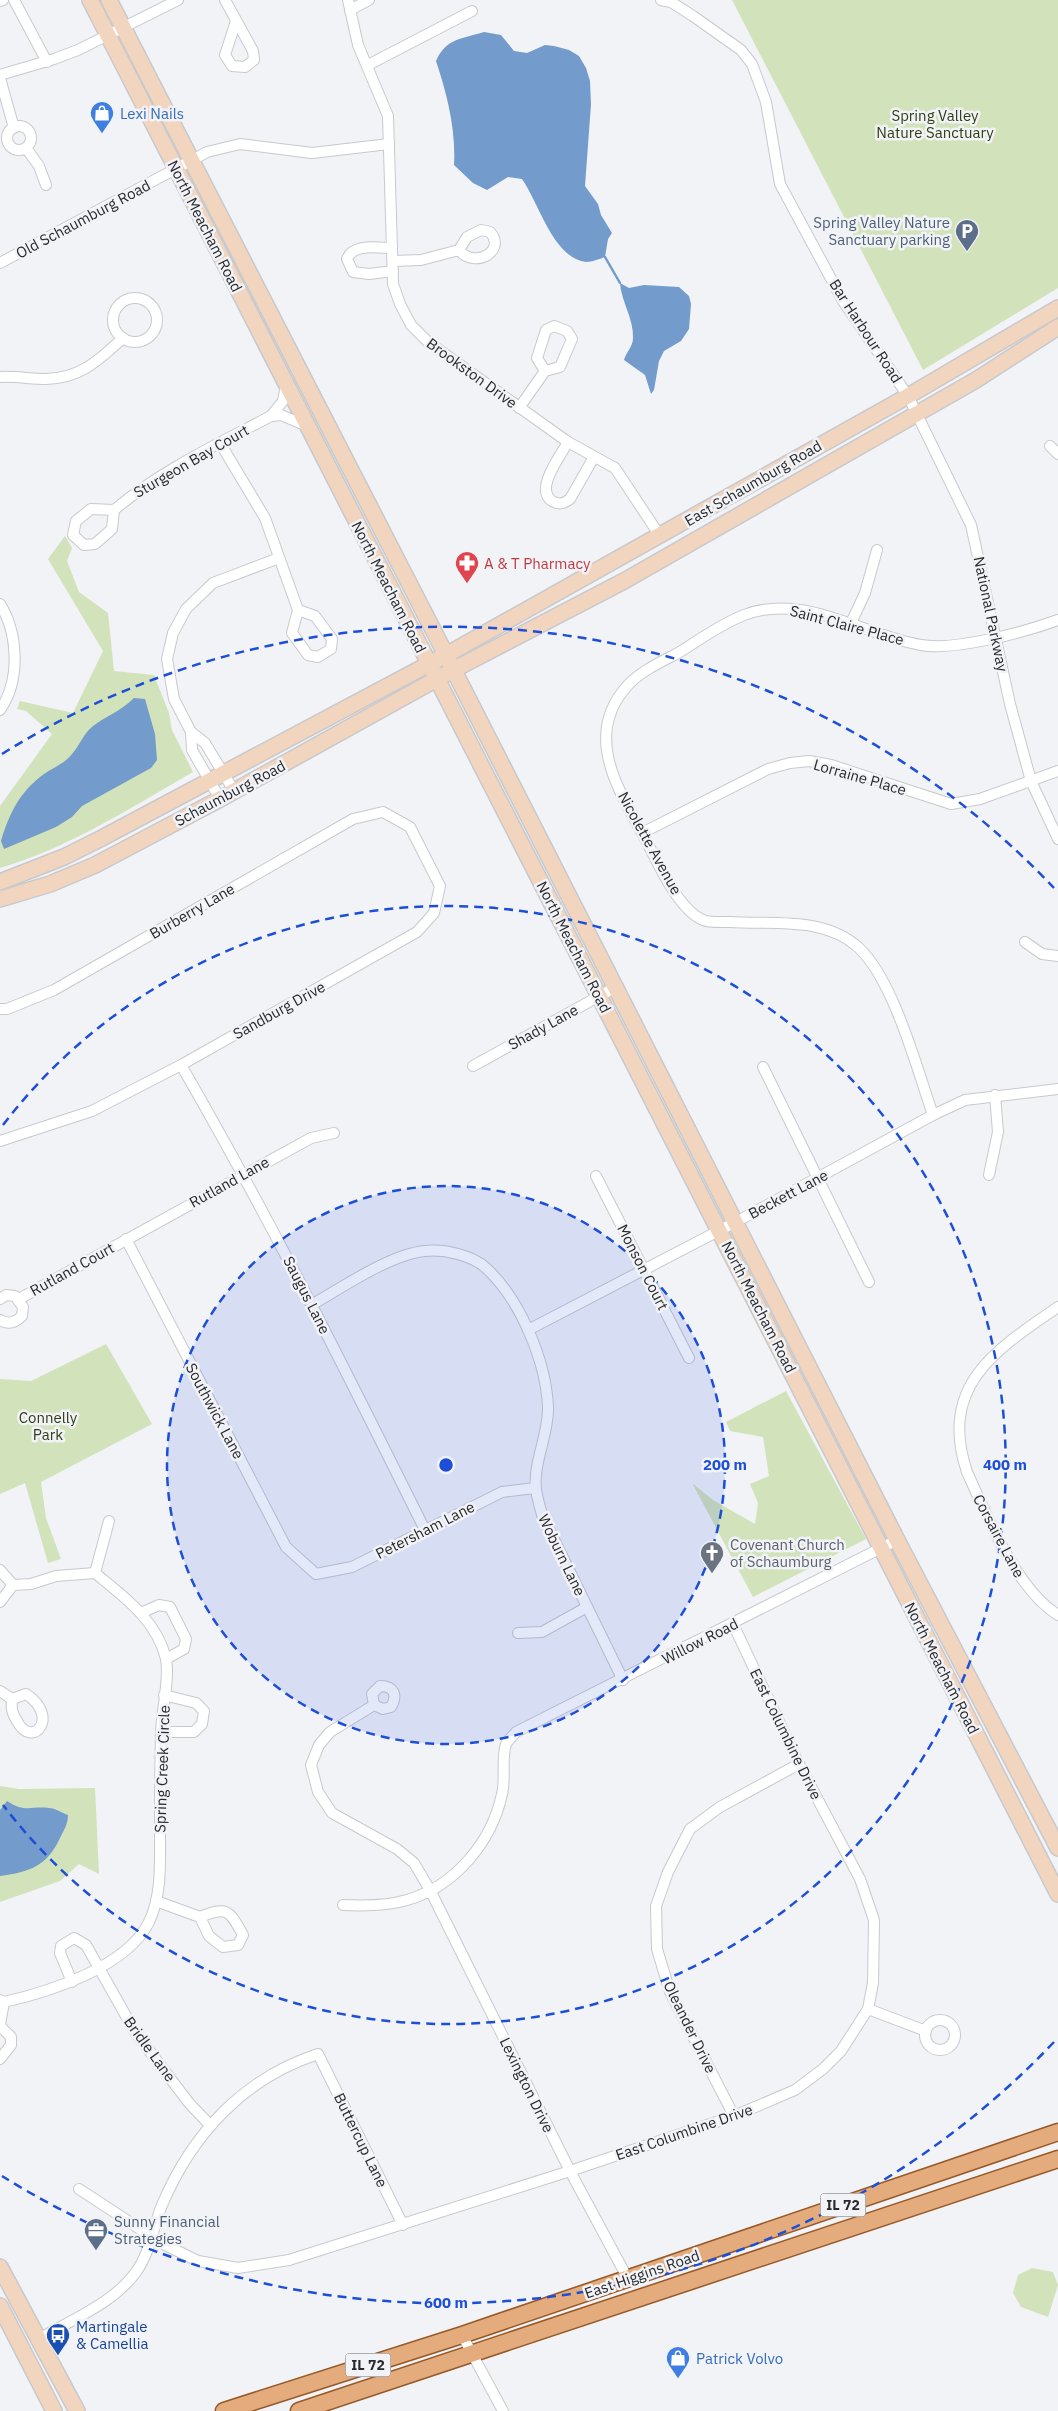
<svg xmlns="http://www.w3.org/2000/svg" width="1058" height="2411" viewBox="0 0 1058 2411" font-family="'IBM Plex Sans',sans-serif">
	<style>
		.green { fill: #d2e2bb }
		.water { fill: #739bcc }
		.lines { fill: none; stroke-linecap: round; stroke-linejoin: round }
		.stream { stroke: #739bcc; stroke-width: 2.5 }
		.street-casing { stroke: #c7c9cd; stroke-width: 12 }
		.secondary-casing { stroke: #c7c9cd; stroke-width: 18 }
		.primary-casing { stroke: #975927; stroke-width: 19 }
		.street { stroke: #fff; stroke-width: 10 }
		.secondary { stroke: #f2d5be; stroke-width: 15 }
		.primary { stroke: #e4ab7c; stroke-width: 16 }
		.ring { fill: none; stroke: #1d4ed8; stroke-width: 2.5; stroke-dasharray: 9 6 }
		.labels { text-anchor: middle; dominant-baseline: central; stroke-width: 5; stroke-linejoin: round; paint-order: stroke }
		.shield { fill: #f1f3f7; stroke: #656668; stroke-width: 1 }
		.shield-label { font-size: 14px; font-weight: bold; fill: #29292b }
		.shop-label { font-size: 15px; fill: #366cbe; stroke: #f1f3f7; text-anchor: start }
		.park-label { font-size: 15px; fill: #2f3e13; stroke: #f1f3f7 }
		.street-label { font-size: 15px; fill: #29292b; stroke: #f1f3f7 }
		.service-label { font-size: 15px; fill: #4e5e75; stroke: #f1f3f7; text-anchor: end }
		.health-label { font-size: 15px; fill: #be3a42; stroke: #f1f3f7; text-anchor: start }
		.worship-label { font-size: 15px; fill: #5b616d; stroke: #f1f3f7; text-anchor: start }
		.transit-label { font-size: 15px; fill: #164399; stroke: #f1f3f7; text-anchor: start }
		.centre { fill: #1d4ed8; stroke: #f1f3f7; stroke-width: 2.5 }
		.ring-label { font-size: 15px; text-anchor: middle; font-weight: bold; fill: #1d4ed8; stroke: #f1f3f7; stroke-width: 5; stroke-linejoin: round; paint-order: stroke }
	</style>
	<rect width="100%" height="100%" fill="#f1f3f7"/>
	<g class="green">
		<polygon points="732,0 1058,0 1058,288 923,370"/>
		<path d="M65,536L72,548L67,561L79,592L108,613L114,671L154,675L169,713L172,730L193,772C130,808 69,848 0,868V806L52,734L26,711L17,709L20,701L73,713L103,651L48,559Z"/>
		<polygon points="106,1344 152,1424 41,1482 46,1518 61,1559 48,1563 25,1483 0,1494 0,1379 31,1381"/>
		<polygon points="786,1391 866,1539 753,1597 692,1483 713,1500 755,1524 758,1503 750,1484 769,1476 763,1437 730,1431 726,1422"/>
		<polygon points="0,1786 19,1789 95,1788 99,1874 79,1864 60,1881 0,1902"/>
		<polygon points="1032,2268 1053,2272 1058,2285 1048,2317 1021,2307 1013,2293 1018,2275"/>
	</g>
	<g class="water">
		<path d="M484,32L501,35L514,51L527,53L545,45L554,46L569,50L579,56L586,68L590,81L591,104L585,186L598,204L601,215L612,233L608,239L605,257C599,259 592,262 586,262C553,258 539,203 522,179L508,177L487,190L473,183L454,165C456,129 447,94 436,61C446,38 462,39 484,32Z"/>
		<path d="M620,283L629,288L644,285L679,287L689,296L691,304L689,329L681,341L664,351L659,361L654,390L651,394L645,375L624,360C626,352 633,347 633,338C634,319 621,301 620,283Z"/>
		<path d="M134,698L145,699L155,734L157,760L151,768L82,806L72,817L56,827L4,849L1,841C9,814 20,791 44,774C54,767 64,764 72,754C80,745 83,734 93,726C106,716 121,711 134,698Z"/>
		<path d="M7,1801C25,1813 31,1806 49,1808C55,1808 62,1813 68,1815C68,1824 64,1830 60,1838C47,1866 30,1872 0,1876V1810Z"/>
	</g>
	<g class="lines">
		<polyline class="stream" points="605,257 620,283"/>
		<g class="street-casing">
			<g id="street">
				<polyline points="14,0 47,62"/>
				<polyline points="225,0 253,51 254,60 245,67 232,66 225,55 236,21"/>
				<polyline points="348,0 358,45 388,116 393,284 400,304 411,325 428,342 568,442 615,468 660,536"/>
				<polyline points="661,0 671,2 693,16 741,50 752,64 766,102 780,184 843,301 908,396 971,525 1010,704 1031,781 1058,839"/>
				<polyline points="0,1 3,0"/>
				<polyline points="350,10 369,0"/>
				<polyline points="368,65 472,11"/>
				<polyline points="0,75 54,59 78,50 178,0"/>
				<polyline points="0,78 14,128"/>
				<circle cx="19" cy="138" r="12"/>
				<polyline points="26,148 39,166 46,185"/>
				<path d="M392,248C378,248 353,243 347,259L353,272L369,274L393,271"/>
				<path d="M393,261L421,260L459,250L467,237L481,230L490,232C507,250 475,270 459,250"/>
				<polyline points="0,263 207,152 240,144 312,153 389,144"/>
				<circle cx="135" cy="320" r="22"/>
				<path d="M0,377C15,376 31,379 46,379C81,378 99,360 123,338"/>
				<polyline points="519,408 545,371 560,367 572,339 567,331 554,326 546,330 537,358 545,371"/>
				<polyline points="271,416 281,415 307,426"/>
				<path d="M568,442C561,455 534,489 552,501C559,505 563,504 570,499L594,457"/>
				<polyline points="220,443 265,518 298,610"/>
				<polyline points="1050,446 1058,454"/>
				<path d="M114,510L112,529L95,544L84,545L73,535L76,521L91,509L114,510C160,471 218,444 271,416L283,401L286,385"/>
				<path d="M0,604C18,633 21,680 0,710"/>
				<polygon points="298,610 315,616 332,639 331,649 318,657 308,655 292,633"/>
				<polyline points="851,623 865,593 877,550"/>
				<polyline points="191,732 205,743 234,791"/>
				<polyline points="220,799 192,750 191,732 174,699 167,659 173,633 186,609 213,583 279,558"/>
				<polyline points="642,833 768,769 790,763 809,761 831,765 951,804 980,799 1058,771"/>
				<polyline points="1025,942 1042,954 1058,956"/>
				<polyline points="0,1009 7,1009 54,990 353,819 383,812 410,827 440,886 434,913 417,932 181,1065 92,1111 0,1141"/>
				<path d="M181,1065C269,1217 347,1373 425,1530"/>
				<polyline points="473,1066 614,988"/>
				<polyline points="763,1067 869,1282"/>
				<path d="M933,1115C917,1069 894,981 859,948C824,916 773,925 730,922C722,922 710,923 703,920C679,910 658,864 647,842C620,792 581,736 628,685C641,671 661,662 678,653C699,640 721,624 744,615C804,592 862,635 921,645C955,651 1025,632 1058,620"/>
				<polyline points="989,1175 998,1132 995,1095"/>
				<polyline points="596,1176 689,1358"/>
				<polyline points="126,1239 286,1547 316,1574 352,1567 502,1492 535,1488"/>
				<path d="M0,1299L6,1295L15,1296L23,1307L22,1316C15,1323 8,1325 0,1320"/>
				<polyline points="19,1299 311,1138 334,1133"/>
				<path d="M313,1304C343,1287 391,1254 425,1251C444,1249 472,1255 486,1268C520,1299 546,1361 548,1407C549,1434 533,1462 536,1489C537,1498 540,1506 542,1515L623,1680"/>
				<path d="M1058,1307C995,1350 938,1386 967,1472C987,1516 1016,1589 1058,1615"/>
				<polyline points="528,1330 751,1214 933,1115 965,1100 1058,1089"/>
				<polyline points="0,1570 13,1585"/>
				<polyline points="95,1573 109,1521"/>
				<path d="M0,1602L13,1585L31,1584L56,1576L95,1573C123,1596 157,1620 166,1659C170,1681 161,1712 161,1734C160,1767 160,1800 160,1833C160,1862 162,1895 149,1922C127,1967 49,1992 4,2002L0,2000"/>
				<polyline points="141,1613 159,1605 170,1607 186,1639 184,1649 166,1659"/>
				<polyline points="518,1633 542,1632 587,1607"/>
				<polyline points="0,1691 12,1699"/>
				<path d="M26,1694C61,1717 32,1750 17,1721C12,1713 11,1709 12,1699Z"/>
				<path d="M374,1705L372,1694L380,1686C394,1686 398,1695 391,1707L383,1709L374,1705L330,1732L319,1745L311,1765L318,1792L332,1813L397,1849L414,1863L430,1890L570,2171L628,2279"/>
				<polyline points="161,1732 194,1732 202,1724 204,1711 196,1703 164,1695"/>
				<path d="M156,1901L200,1917C228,1906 229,1910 243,1935L238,1945L223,1947L209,1936L200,1917"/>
				<path d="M343,1905C364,1906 387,1906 407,1900C456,1886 492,1841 502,1794C506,1778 501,1759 506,1744C508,1740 513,1736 516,1732L897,1540"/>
				<polyline points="72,1982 60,1953 61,1946 74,1938 86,1945 135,2032 189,2103 209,2124"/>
				<polyline points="868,2009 926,2031"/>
				<circle cx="940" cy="2035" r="15"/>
				<polyline points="0,2025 4,2002"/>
				<polyline points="0,2026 11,2037 11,2045 0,2059"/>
				<polyline points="734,2116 670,1992 657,1949 656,1906 668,1872 690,1829 720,1807 799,1764"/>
				<polyline points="79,2189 163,2244 198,2261 238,2268 289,2260 570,2171 734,2116 795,2090 823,2069 841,2051 868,2009 873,1983 874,1920 860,1879 799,1764 733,1624"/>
				<polyline points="462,2335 503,2411"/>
				<path d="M39,2339C71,2320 114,2303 136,2272C150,2253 153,2227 162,2205C192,2134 244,2078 318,2054L403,2225"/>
			</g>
		</g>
		<g class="secondary-casing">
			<g id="secondary">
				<polyline points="90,0 1058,1894"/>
				<polyline points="109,0 446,655 897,1540 1058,1848"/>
				<polyline points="0,882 64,857 100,839 446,655 908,396 1058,308"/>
				<polyline points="0,899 50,884 95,865 220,799 453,670 624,581 976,380 1058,327"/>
				<polyline points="0,2267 77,2411"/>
				<polyline points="0,2306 54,2411"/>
			</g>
		</g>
		<g class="primary-casing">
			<g id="primary">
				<polyline points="224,2411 462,2335 1058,2132"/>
				<polyline points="299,2411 1058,2159"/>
			</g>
		</g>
		<use href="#street" class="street"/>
		<use href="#secondary" class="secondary"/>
		<use href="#primary" class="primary"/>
	</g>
	<circle cx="446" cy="1465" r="279" fill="#1d4ed8" fill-opacity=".12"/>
	<g class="ring">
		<circle cx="446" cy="1465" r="279"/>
		<path d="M3 1125A559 559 0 1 1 3 1805"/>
		<path d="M1054 2042A838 838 0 0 1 2 2176M2 754A838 838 0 0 1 1054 888"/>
	</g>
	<defs>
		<g id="shop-pin" transform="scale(1.25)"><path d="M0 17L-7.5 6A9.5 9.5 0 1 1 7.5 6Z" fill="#3f7fe0" stroke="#f1f3f7"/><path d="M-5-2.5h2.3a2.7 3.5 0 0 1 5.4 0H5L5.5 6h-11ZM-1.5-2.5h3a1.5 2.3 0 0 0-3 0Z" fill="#fff"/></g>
		<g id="parking-pin" transform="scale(1.25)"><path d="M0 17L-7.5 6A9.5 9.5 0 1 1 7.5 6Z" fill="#5c6f8a" stroke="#f1f3f7"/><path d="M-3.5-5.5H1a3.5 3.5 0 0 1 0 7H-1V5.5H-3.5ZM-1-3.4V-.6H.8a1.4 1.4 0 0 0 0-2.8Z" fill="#fff"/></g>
		<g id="pharmacy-pin" transform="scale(1.25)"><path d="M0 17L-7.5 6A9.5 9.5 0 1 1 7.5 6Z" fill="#e0444e" stroke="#f1f3f7"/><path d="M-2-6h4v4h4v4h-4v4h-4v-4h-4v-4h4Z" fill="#fff"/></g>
		<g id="church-pin" transform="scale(1.25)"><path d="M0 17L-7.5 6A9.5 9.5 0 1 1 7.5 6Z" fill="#6b7280" stroke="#f1f3f7"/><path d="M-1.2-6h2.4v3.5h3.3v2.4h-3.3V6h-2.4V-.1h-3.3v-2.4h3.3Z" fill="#fff"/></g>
		<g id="office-pin" transform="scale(1.25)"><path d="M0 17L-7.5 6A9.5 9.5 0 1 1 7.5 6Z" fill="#5c6f8a" stroke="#f1f3f7"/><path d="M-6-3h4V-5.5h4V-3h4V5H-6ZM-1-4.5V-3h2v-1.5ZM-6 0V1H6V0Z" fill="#fff"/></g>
		<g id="bus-pin" transform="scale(1.25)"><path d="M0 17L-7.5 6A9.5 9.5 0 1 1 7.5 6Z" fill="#1a4fb4" stroke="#f1f3f7"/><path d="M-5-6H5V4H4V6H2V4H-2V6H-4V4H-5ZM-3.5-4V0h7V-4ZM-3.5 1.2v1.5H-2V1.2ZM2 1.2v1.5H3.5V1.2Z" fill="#fff"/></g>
	</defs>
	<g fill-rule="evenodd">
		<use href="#shop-pin" x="102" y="113"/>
		<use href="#parking-pin" x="967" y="231"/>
		<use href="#pharmacy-pin" x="467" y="563"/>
		<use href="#church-pin" x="712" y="1553"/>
		<use href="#office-pin" x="96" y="2230"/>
		<use href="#bus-pin" x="58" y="2335"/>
		<use href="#shop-pin" x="678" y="2358"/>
	</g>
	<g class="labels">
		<g class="shield">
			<rect x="820.5" y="2193.5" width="45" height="23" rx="4"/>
			<rect x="345.5" y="2353.5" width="45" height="23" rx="4"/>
		</g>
		<g class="shield-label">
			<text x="843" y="2205">IL 72</text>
			<text x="368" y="2365">IL 72</text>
		</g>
		<g class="shop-label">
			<text x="120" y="113">Lexi Nails</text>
			<text x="696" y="2358">Patrick Volvo</text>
		</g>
		<g class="park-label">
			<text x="935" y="115">Spring Valley<tspan x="935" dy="17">Nature Sanctuary</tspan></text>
			<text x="48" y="1417">Connelly<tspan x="48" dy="17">Park</tspan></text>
		</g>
		<g class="street-label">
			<text transform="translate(83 219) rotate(-28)">Old Schaumburg Road</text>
			<text transform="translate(205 226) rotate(63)">North Meacham Road</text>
			<text transform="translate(866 331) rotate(57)">Bar Harbour Road</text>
			<text transform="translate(472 373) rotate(36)">Brookston Drive</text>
			<text transform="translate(191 461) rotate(-30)">Sturgeon Bay Court</text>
			<text transform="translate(753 483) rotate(-30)">East Schaumburg Road</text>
			<text transform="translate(389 587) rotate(63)">North Meacham Road</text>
			<text transform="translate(991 614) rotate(78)">National Parkway</text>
			<text transform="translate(847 625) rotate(15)">Saint Claire Place</text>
			<text transform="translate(860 777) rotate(16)">Lorraine Place</text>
			<text transform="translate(230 793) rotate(-28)">Schaumburg Road</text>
			<text transform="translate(650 843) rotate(61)">Nicolette Avenue</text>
			<text transform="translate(192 911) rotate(-30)">Burberry Lane</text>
			<text transform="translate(574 947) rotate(63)">North Meacham Road</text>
			<text transform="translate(279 1010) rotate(-29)">Sandburg Drive</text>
			<text transform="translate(543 1027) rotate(-29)">Shady Lane</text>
			<text transform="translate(229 1182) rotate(-29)">Rutland Lane</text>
			<text transform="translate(788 1194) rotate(-28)">Beckett Lane</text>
			<text transform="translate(643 1267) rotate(63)">Monson Court</text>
			<text transform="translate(72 1269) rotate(-29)">Rutland Court</text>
			<text transform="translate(307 1295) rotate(63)">Saugus Lane</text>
			<text transform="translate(759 1307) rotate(63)">North Meacham Road</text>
			<text transform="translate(215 1411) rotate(62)">Southwick Lane</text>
			<text transform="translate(425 1530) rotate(-27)">Petersham Lane</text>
			<text transform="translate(999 1536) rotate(62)">Corsaire Lane</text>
			<text transform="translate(562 1555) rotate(64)">Woburn Lane</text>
			<text transform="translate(700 1641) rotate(-27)">Willow Road</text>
			<text transform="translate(942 1668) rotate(63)">North Meacham Road</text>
			<text transform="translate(786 1734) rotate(64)">East Columbine Drive</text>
			<text transform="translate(162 1769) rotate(-88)">Spring Creek Circle</text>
			<text transform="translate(690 2027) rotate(64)">Oleander Drive</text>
			<text transform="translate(150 2049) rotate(54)">Bridle Lane</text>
			<text transform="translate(527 2085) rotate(64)">Lexington Drive</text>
			<text transform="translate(684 2132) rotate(-19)">East Columbine Drive</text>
			<text transform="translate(361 2140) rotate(64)">Buttercup Lane</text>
			<text transform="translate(642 2274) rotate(-19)">East Higgins Road</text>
		</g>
		<g class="service-label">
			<text x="950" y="222">Spring Valley Nature<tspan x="950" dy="17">Sanctuary parking</tspan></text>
			<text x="114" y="2221" text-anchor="start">Sunny Financial<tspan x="114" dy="17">Strategies</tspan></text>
		</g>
		<g class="health-label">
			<text x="484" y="563">A &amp; T Pharmacy</text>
		</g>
		<g class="worship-label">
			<text x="730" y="1544">Covenant Church<tspan x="730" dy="17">of Schaumburg</tspan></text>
		</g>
		<g class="transit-label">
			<text x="76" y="2326">Martingale<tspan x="76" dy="17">&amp; Camellia</tspan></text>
		</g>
	</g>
	<circle cx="446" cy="1465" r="8" class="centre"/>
	<g class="ring-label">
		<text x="725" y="1470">200 m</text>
		<text x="1005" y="1470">400 m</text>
		<text x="446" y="2308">600 m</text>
	</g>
</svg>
